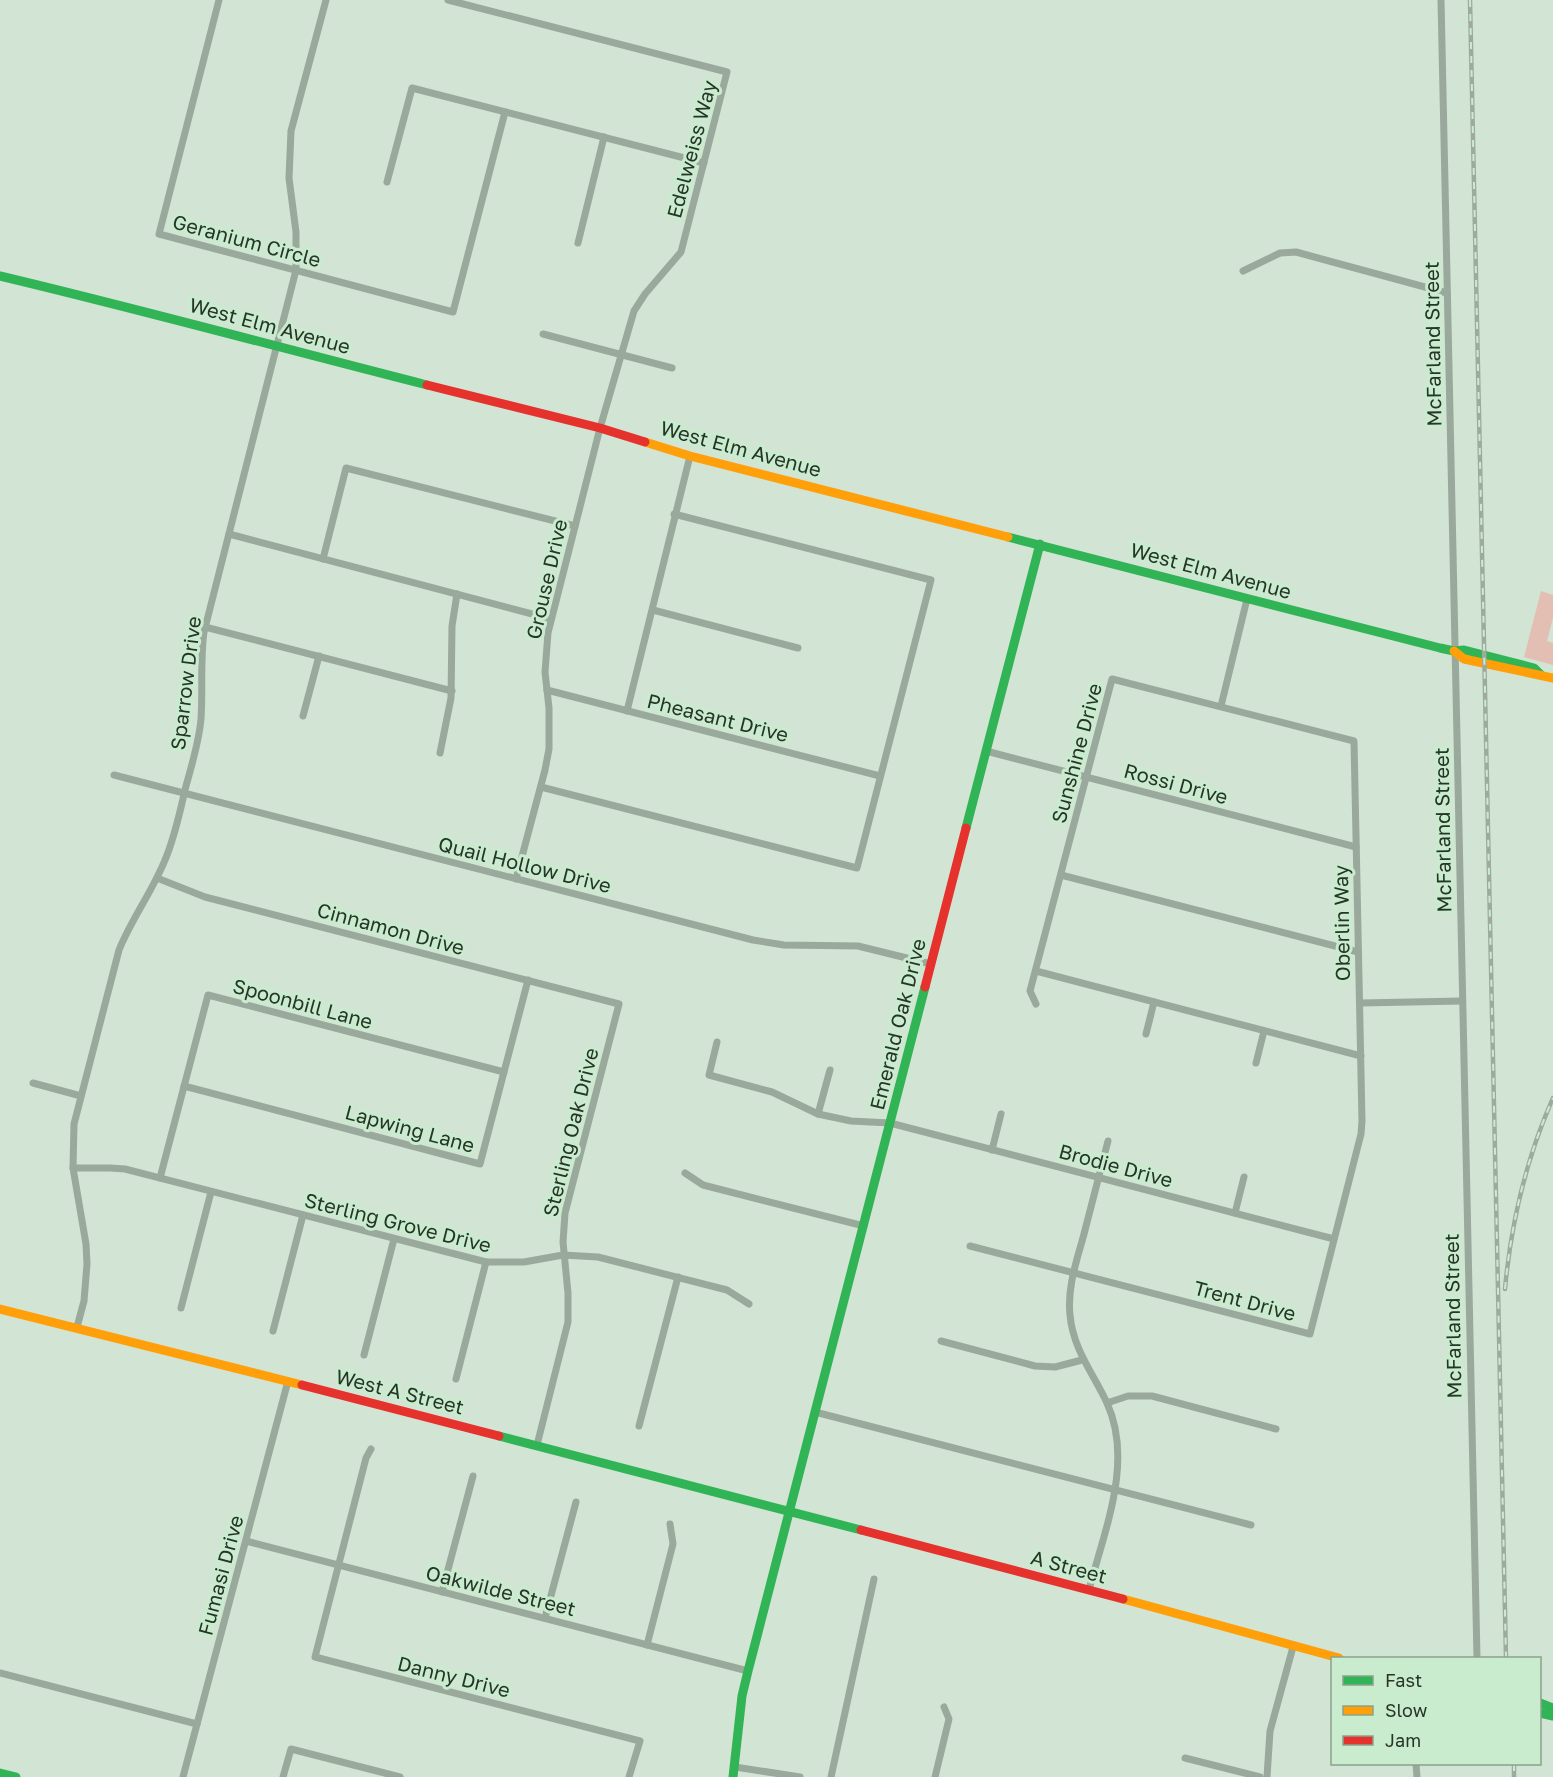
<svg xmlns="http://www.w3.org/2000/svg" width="1553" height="1777" viewBox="0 0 1553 1777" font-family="'Golos Text',sans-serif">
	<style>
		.green { fill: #e2bfb2 }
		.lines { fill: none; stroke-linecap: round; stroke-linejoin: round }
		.street { stroke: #99a99b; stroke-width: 7 }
		.fast { stroke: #30b455; stroke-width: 9 }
		.slow { stroke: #ff9f0a; stroke-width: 9 }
		.jam { stroke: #e5322d; stroke-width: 9 }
		.rail-casing { stroke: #9cab9e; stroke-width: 4.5 }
		.rail { stroke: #caecce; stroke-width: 2; stroke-dasharray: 7; stroke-linecap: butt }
		.labels { text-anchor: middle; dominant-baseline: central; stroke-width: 6; stroke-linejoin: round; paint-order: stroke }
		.street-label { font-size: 20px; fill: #273428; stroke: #caecce }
	</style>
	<rect width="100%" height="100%" fill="#d2e4d4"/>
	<polygon class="green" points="1541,591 1553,595 1553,618 1547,641 1553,643 1553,665 1524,657"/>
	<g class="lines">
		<g class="street">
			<polyline points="219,0 159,234 453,312 505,112"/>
			<polyline points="448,0 727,72 681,252 645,294 634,311 600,428 548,633 545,672 549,708 549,749 545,770 516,879"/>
			<polyline points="1441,0 1477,1658"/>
			<polyline points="387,182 412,88 704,163"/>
			<polyline points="578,243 604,137"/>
			<polyline points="1243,271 1280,253 1296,252 1447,293"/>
			<polyline points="543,334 672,368"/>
			<polyline points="229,534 551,619"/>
			<polyline points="323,559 346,468 575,526"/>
			<polyline points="653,610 798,648"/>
			<polyline points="205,627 452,691"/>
			<polyline points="547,690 880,776"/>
			<polyline points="1221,706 1247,599"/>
			<polyline points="627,711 690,456"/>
			<polyline points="303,716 319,656"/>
			<polyline points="986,751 1356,847"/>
			<polyline points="440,753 451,698 452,626 457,594"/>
			<polyline points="114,775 753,940 784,945 858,946 931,964"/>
			<polyline points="541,787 857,868 931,580 674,514"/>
			<polyline points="1061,875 1358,952"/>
			<polyline points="157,878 205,897 619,1004 565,1213 563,1242 568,1293 568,1322 537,1445"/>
			<polyline points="1036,971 1361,1056"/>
			<polyline points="1360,1003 1462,1001"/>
			<polyline points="1146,1034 1154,1002"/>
			<polyline points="717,1042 709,1075 772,1092 818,1114 851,1121 890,1123 1334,1239"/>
			<polyline points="1256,1063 1264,1031"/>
			<polyline points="33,1083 81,1096"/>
			<polyline points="184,1086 480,1164 528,980"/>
			<polyline points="818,1114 830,1070"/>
			<polyline points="992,1150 1001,1114"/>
			<polyline points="73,1168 110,1168 125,1169 486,1262 524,1262 563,1255 598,1257 727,1290 749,1304"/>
			<polyline points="685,1173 703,1185 864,1226"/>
			<polyline points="160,1178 208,995 504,1072"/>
			<polyline points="1235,1213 1244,1177"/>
			<polyline points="970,1246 1310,1334 1361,1134 1362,1121 1354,741 1112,679 1030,991 1036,1004"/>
			<polyline points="181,1308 211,1192"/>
			<path d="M77,1327L84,1301L87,1264L86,1244L73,1168L74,1124L119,950C132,918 152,892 165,860C175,837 180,811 186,786C192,764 199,742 201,719C203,690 200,661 204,632L296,270V232L289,178L291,131L326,0"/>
			<polyline points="273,1331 303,1215"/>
			<polyline points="941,1341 1035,1366 1055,1367 1082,1360"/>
			<polyline points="364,1355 394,1239"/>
			<polyline points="456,1379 486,1262"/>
			<polyline points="1107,1403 1128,1396 1152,1396 1276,1429"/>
			<polyline points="815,1412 1251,1525"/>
			<polyline points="639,1426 678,1277"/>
			<polyline points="371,1449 366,1458 315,1657 640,1741 629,1777"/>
			<polyline points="246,1541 748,1671"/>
			<path d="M1089,1590C1104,1531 1134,1462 1107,1403C1093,1373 1073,1349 1070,1315C1067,1287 1077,1260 1084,1234C1092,1203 1100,1172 1108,1141"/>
			<polyline points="442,1592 473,1476"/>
			<polyline points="545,1618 576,1502"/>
			<polyline points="647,1645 673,1544 670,1524"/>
			<polyline points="0,1673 197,1724"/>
			<polyline points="1185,1758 1260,1777"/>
			<polyline points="1416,1764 1417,1777"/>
			<polyline points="735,1767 800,1777"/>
			<polyline points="183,1777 288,1381"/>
			<polyline points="283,1777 291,1749 400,1777"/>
			<polyline points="831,1777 874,1579"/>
			<polyline points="935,1777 949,1719 944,1707"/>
			<polyline points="1267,1777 1270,1731 1293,1647"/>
		</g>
		<g class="fast">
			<path d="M0,276C143,310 285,349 427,385"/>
			<polyline points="1008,537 1440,648 1454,651 1464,650 1534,668 1541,675"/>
			<polyline points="966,828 1040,544"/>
			<polyline points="499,1436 861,1530"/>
			<polyline points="1540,1703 1553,1708"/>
			<polyline points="1540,1713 1553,1716"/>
			<polyline points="0,1773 16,1777"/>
			<polyline points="733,1777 742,1696 748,1671 925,987"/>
		</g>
		<g class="slow">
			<polyline points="645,442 690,456 1008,537"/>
			<polyline points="1454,651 1464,659 1553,678"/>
			<polyline points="0,1309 302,1385"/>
			<polyline points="1123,1599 1339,1658"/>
		</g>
		<g class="jam">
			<polyline points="427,385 600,428 645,442"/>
			<polyline points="925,987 966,828"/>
			<polyline points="302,1385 499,1436"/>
			<polyline points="861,1530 1123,1599"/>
		</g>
		<g class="rail-casing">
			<g id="rail">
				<polyline points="1470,0 1506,1658"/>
				<path d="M1505,1289C1511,1223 1526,1159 1553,1098"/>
				<polyline points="1514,1764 1514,1777"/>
			</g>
		</g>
		<use href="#rail" class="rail"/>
	</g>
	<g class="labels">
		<g class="street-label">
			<text transform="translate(691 149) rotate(-75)">Edelweiss Way</text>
			<text transform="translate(247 240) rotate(15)">Geranium Circle</text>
			<text transform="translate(270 325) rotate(15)">West Elm Avenue</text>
			<text transform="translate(1432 344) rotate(-91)">McFarland Street</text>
			<text transform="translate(741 448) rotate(15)">West Elm Avenue</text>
			<text transform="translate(1211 570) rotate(15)">West Elm Avenue</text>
			<text transform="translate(546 579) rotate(-77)">Grouse Drive</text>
			<text transform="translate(185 683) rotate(-83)">Sparrow Drive</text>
			<text transform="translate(718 717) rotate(14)">Pheasant Drive</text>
			<text transform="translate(1076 753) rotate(-75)">Sunshine Drive</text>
			<text transform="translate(1176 783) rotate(15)">Rossi Drive</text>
			<text transform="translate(1442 830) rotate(-91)">McFarland Street</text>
			<text transform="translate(525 864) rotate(14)">Quail Hollow Drive</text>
			<text transform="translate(1341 923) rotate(-91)">Oberlin Way</text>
			<text transform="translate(391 928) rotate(15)">Cinnamon Drive</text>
			<text transform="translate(303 1003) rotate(15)">Spoonbill Lane</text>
			<text transform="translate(897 1024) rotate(-76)">Emerald Oak Drive</text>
			<text transform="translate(410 1128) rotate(15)">Lapwing Lane</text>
			<text transform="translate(570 1132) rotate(-76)">Sterling Oak Drive</text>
			<text transform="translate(1116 1165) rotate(15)">Brodie Drive</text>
			<text transform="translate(398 1222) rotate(14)">Sterling Grove Drive</text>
			<text transform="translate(1245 1300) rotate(15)">Trent Drive</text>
			<text transform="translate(1452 1316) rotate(-91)">McFarland Street</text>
			<text transform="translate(400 1391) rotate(14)">West A Street</text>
			<text transform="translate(1069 1566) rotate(15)">A Street</text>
			<text transform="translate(220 1575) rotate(-75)">Fumasi Drive</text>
			<text transform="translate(501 1590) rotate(14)">Oakwilde Street</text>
			<text transform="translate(454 1676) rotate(14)">Danny Drive</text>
		</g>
	</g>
	<rect x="1331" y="1657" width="210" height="108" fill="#caecce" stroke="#89a28c" stroke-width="1.5"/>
	<rect x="1343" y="1676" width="30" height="9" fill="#30b455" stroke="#89a28c" stroke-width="1.5"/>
	<text x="1385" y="1687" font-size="18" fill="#273428">Fast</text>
	<rect x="1343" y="1706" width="30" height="9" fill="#ff9f0a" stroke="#89a28c" stroke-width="1.5"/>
	<text x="1385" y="1717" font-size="18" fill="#273428">Slow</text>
	<rect x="1343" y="1736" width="30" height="9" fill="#e5322d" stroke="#89a28c" stroke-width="1.5"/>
	<text x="1385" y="1747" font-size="18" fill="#273428">Jam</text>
</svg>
